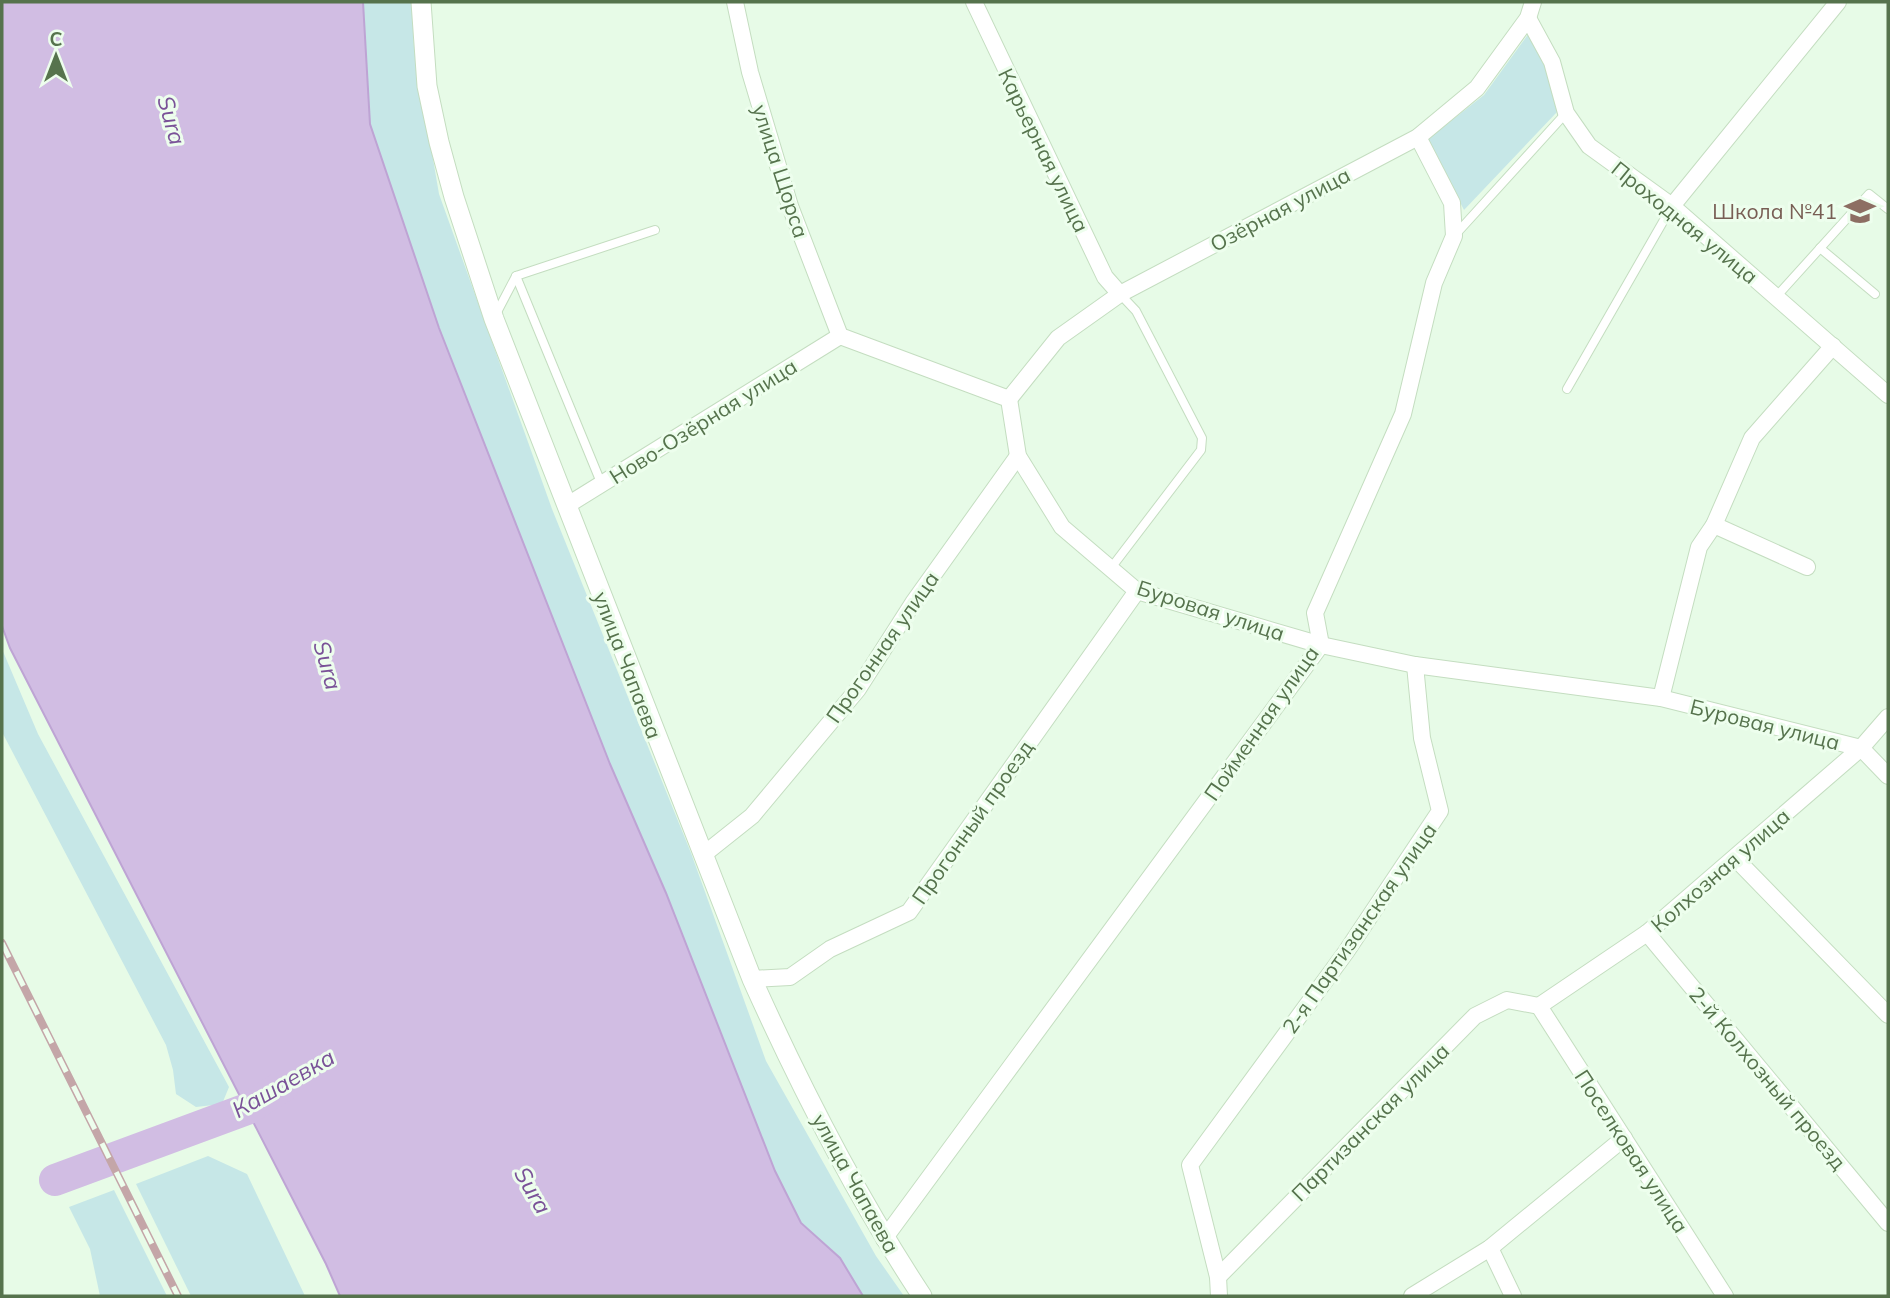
<svg xmlns="http://www.w3.org/2000/svg" width="1890" height="1298" viewBox="0 0 1890 1298" font-family="Mulish,sans-serif">
	<style>
		.green { fill: #c6e7e7 }
		.water { fill: #d1bde3; stroke: #bea4d4; stroke-width: 2 }
		.lines { fill: none; stroke-linecap: round; stroke-linejoin: round }
		.river { stroke: #d1bde3; stroke-width: 32 }
		.service-casing { stroke: #c4ddc0; stroke-width: 10 }
		.minor-casing { stroke: #c4ddc0; stroke-width: 18 }
		.tertiary-casing { stroke: #c4ddc0; stroke-width: 21 }
		.service { stroke: #fff; stroke-width: 8 }
		.minor { stroke: #fff; stroke-width: 16 }
		.tertiary { stroke: #fff; stroke-width: 19 }
		.rail-casing { stroke: #c4a6a8; stroke-width: 8 }
		.rail { stroke: #edfeed; stroke-width: 5; stroke-dasharray: 16; stroke-linecap: butt }
		.labels { text-anchor: middle; dominant-baseline: central; stroke-width: 6; stroke-linejoin: round; paint-order: stroke }
		.street-label { font-size: 21px; fill: #56734d; stroke: #edfeed }
		.education-label { font-size: 21px; fill: #785e54; stroke: #edfeed; text-anchor: end }
		.water-label { font-size: 23px; font-style: italic; fill: #7a5298; stroke: #edfeed }
	</style>
	<rect width="100%" height="100%" fill="#e7fbe7"/>
	<g class="green">
		<polygon points="363,2 412,2 414,48 439,194 552,509 691,853 766,1061 876,1256 904,1296 863,1296 840,1258 801,1223 775,1171 666,893 610,764 439,328 370,124"/>
		<polygon points="1529,33 1545,67 1557,112 1464,210 1428,139 1484,95"/>
		<polygon points="2,649 38,734 229,1087 222,1104 196,1107 176,1094 173,1070 166,1045 2,732"/>
		<polygon points="208,1156 247,1174 305,1296 191,1296 136,1184"/>
		<polygon points="114,1190 167,1296 100,1296 90,1249 69,1207"/>
	</g>
	<polygon class="water" points="2,2 363,2 370,124 439,328 610,764 666,893 775,1171 801,1223 840,1258 863,1296 340,1296 326,1264 10,648 2,626"/>
	<g class="lines">
		<polyline class="river" points="55,1180 247,1109 283,1086"/>
		<g class="service-casing">
			<g id="service">
				<polyline points="1456,234 1566,113"/>
				<polyline points="1820,248 1875,294"/>
				<polyline points="516,276 602,485"/>
				<polyline points="1776,297 1869,194 1888,209"/>
				<polyline points="495,316 516,276 655,230"/>
				<polyline points="1567,389 1672,206"/>
				<polyline points="1111,568 1201,450 1202,438 1136,311 1120,294"/>
			</g>
		</g>
		<g class="minor-casing">
			<g id="minor">
				<polyline points="735,2 750,72 790,206 840,336"/>
				<polyline points="974,2 1105,277 1120,294"/>
				<polyline points="1528,18 1552,62 1566,113 1589,146 1672,206 1888,395"/>
				<polyline points="1672,206 1838,2"/>
				<polyline points="840,336 1009,399 1018,456 1062,527 1137,591 1321,645 1415,665 1661,698 1861,748 1888,776"/>
				<polyline points="1009,399 1058,338 1120,294 1418,137 1477,88 1528,18 1533,2"/>
				<polyline points="566,506 840,336"/>
				<polyline points="1714,525 1807,567"/>
				<polyline points="1661,698 1699,547 1714,525 1752,438 1833,346"/>
				<polyline points="703,855 752,816 858,689 913,603 1018,456"/>
				<polyline points="1735,858 1888,1015"/>
				<polyline points="1647,933 1888,1223"/>
				<polyline points="752,979 790,977 830,949 909,912 1137,591"/>
				<polyline points="1539,1006 1647,933 1861,748 1888,717"/>
				<polyline points="1539,1006 1725,1296"/>
				<polyline points="884,1239 1321,645 1315,613 1403,414 1434,283 1454,236 1452,203 1418,137"/>
				<polyline points="1490,1248 1513,1296"/>
				<polyline points="1218,1277 1475,1016 1507,1000 1539,1006"/>
				<polyline points="1219,1296 1218,1277 1190,1165 1346,952 1440,811 1422,738 1415,665"/>
				<polyline points="1412,1296 1490,1248 1624,1138"/>
			</g>
		</g>
		<g class="tertiary-casing">
			<path id="tertiary" d="M421,2L427,86L439,142L454,197L494,319L752,979C801,1088 856,1196 922,1296"/>
		</g>
		<use href="#service" class="service"/>
		<use href="#minor" class="minor"/>
		<use href="#tertiary" class="tertiary"/>
		<g class="rail-casing">
			<polyline id="rail" points="2,943 178,1296"/>
		</g>
		<use href="#rail" class="rail"/>
	</g>
	<defs>
		<g id="school-bare" transform="scale(2.415)"><path d="M0-5L7-2L0 1L-7-2ZM-4 1L0 2.5L4 1V4Q0 6-4 4Z" fill="#8d6e63" stroke="#edfeed" stroke-width="2.5" paint-order="stroke"/></g>
	</defs>
	<g fill-rule="evenodd">
		<use href="#school-bare" x="1860" y="211"/>
	</g>
	<g class="labels">
		<g class="street-label">
			<text transform="translate(1044 150) rotate(64)">Карьерная улица</text>
			<text transform="translate(781 171) rotate(72)">улица Щорса</text>
			<text transform="translate(1280 209) rotate(-28)">Озёрная улица</text>
			<text transform="translate(1685 222) rotate(39)">Проходная улица</text>
			<text transform="translate(703 421) rotate(-32)">Ново-Озёрная улица</text>
			<text transform="translate(1211 610) rotate(18)">Буровая улица</text>
			<text transform="translate(882 647) rotate(-55)">Прогонная улица</text>
			<text transform="translate(628 665) rotate(69)">улица Чапаева</text>
			<text transform="translate(1261 723) rotate(-55)">Пойменная улица</text>
			<text transform="translate(1765 724) rotate(14)">Буровая улица</text>
			<text transform="translate(972 822) rotate(-55)">Прогонный проезд</text>
			<text transform="translate(1720 870) rotate(-41)">Колхозная улица</text>
			<text transform="translate(1359 928) rotate(-55)">2-я Партизанская улица</text>
			<text transform="translate(1768 1078) rotate(50)">2-й Колхозный проезд</text>
			<text transform="translate(1370 1122) rotate(-45)">Партизанская улица</text>
			<text transform="translate(1632 1151) rotate(57)">Поселковая улица</text>
			<text transform="translate(856 1183) rotate(61)">улица Чапаева</text>
		</g>
		<g class="education-label">
			<text x="1837" y="211">Школа №41</text>
		</g>
		<g class="water-label">
			<text transform="translate(172 120) rotate(74)">Sura</text>
			<text transform="translate(328 665) rotate(74)">Sura</text>
			<text transform="translate(283 1083) rotate(-30)">Кашаевка</text>
			<text transform="translate(533 1190) rotate(60)">Sura</text>
		</g>
	</g>
	<rect width="1890" height="1298" fill="none" stroke="#56734d" stroke-width="7"/>
	<g transform="translate(56 56)" stroke="#edfeed" stroke-width="5" paint-order="stroke">
	<path d="M0-5L12 26L0 18L-12 26Z" fill="#56734d"/>
	<text y="-10" font-size="19" font-weight="bold" text-anchor="middle" fill="#56734d">С</text>
	</g>
</svg>
